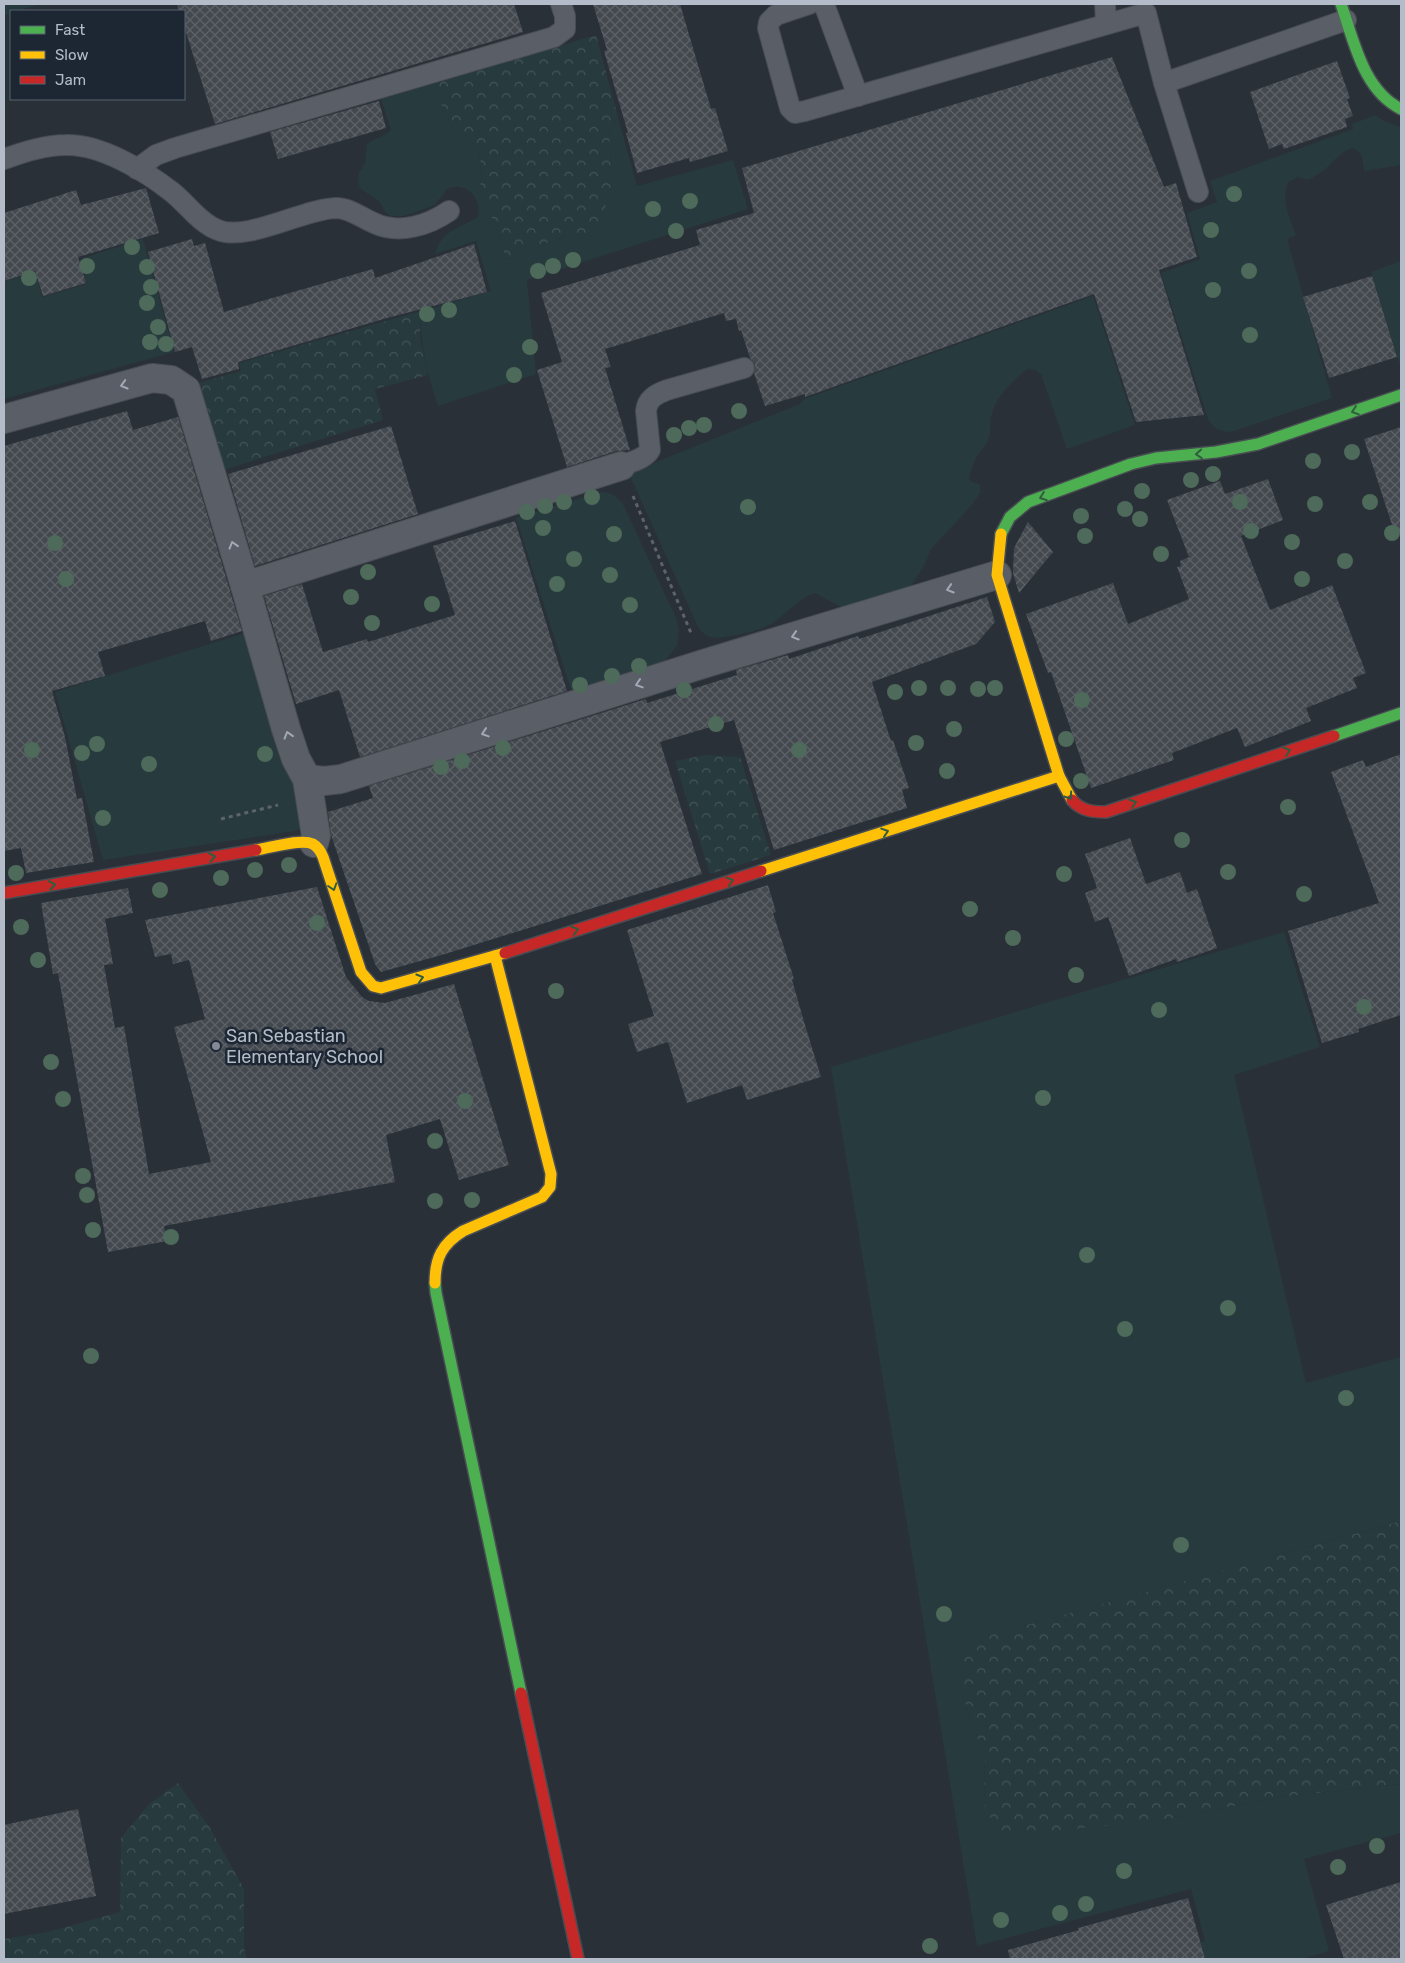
<svg xmlns="http://www.w3.org/2000/svg" width="1405" height="1963" viewBox="0 0 1405 1963" font-family="Rubik,sans-serif">
	<style>
		.grass { fill: #273a3e }
		.forest { fill: url(#forest-crowns) }
		.building { fill: url(#building-cross-hatch) }
		.lines { fill: none; stroke-linecap: round; stroke-linejoin: round }
		.lane-casing { stroke: #484c53; stroke-width: 22 }
		.street-casing { stroke: #484c53; stroke-width: 30 }
		.fast-casing { stroke: #484c53; stroke-width: 14 }
		.slow-casing { stroke: #484c53; stroke-width: 14 }
		.jam-casing { stroke: #484c53; stroke-width: 14 }
		.path { stroke: #5d636a; stroke-width: 3; stroke-dasharray: 4 4; stroke-linecap: butt }
		.lane { stroke: #5a5e66; stroke-width: 20 }
		.street { stroke: #5a5e66; stroke-width: 28 }
		.fast { stroke: #4caf50; stroke-width: 11 }
		.slow { stroke: #ffc107; stroke-width: 11 }
		.jam { stroke: #c62828; stroke-width: 11 }
		.tree { fill: #4e6a5a }
		.oneway { stroke: #a2a9b5 }
		.oneway2 { stroke: #305d3f }
		.poi-dot { fill: #848b96; stroke: #1d2633; stroke-width: 2 }
		.labels { text-anchor: middle; dominant-baseline: central; stroke-width: 5; stroke-linejoin: round; paint-order: stroke }
		.poi-label { font-size: 18px; fill: #b4bcc9; stroke: #1d2633; text-anchor: start }
	</style>
	<defs>
		<pattern id="forest-crowns" width="20" height="18" patternUnits="userSpaceOnUse" patternTransform="scale(1.25)"><rect width="20" height="18" fill="#273a3e"/><path d="M2 6a3 3 0 1 1 6 0M12 15a3 3 0 1 1 6 0" fill="none" stroke="#445559"/></pattern>
		<pattern id="building-cross-hatch" width="8" height="8" patternUnits="userSpaceOnUse" patternTransform="scale(1.25)"><rect width="8" height="8" fill="#444950"/><path d="M0 0l8 8M0 8l8-8" fill="none" stroke="#5d6168"/></pattern>
	</defs>
	<rect width="100%" height="100%" fill="#2a3038"/>
	<g class="grass">
		<polygon points="4,4 40,4 17,11 11,11 11,13 5,15"/>
		<path d="M433,84L443,109L454,129L465,135L478,149L482,169L480,189L486,208L495,223L506,260L562,237L586,233L612,184L609,130L618,117L637,186L733,160L748,209L527,280L536,374L438,406C427,371 420,348 421,311L491,291L476,241L435,254C442,229 459,229 478,217C480,204 475,190 460,187C456,186 450,188 447,189L435,205L404,216H391L386,213L379,201L361,189L358,183L359,173L365,163L367,144C375,138 384,137 391,130L381,99Z"/>
		<path d="M1375,115L1384,121L1401,127V165L1365,171C1360,162 1367,156 1353,148C1339,152 1334,162 1323,171C1319,174 1313,177 1308,180L1298,177L1288,182C1281,201 1289,217 1296,235L1287,239L1332,398L1231,432C1220,432 1214,428 1208,419L1161,273L1200,259L1187,213L1217,202L1210,181L1353,129L1352,124Z"/>
		<polygon points="143,239 174,352 4,399 4,282 35,272 42,297 87,284 80,259"/>
		<polygon points="1401,261 1401,368 1371,272"/>
		<path d="M1093,296L1135,425L1067,449L1041,374L1035,370L1027,369C1012,382 994,397 991,418C990,425 991,433 988,441C986,445 982,449 979,453C974,461 971,469 969,478L971,481L980,485V493L971,506L931,549L924,566L908,590L852,607H841L815,593C799,598 787,613 774,622C761,631 734,636 718,638C709,638 703,634 698,627L631,478L634,471L800,404L804,399Z"/>
		<path d="M601,492C611,492 615,496 622,502L676,618L679,629L677,645L663,664L572,693L516,518Z"/>
		<polygon points="245,633 293,773 301,829 295,831 103,860 55,692"/>
		<polygon points="1284,932 1320,1047 1234,1075 1306,1383 1401,1357 1401,1521 963,1643 962,1694 985,1760 984,1804 1159,1821 1278,1797 1401,1784 1401,1833 1304,1859 1329,1951 1302,1959 1162,1959 1161,1953 1205,1941 1191,1889 977,1946 831,1067"/>
	</g>
	<g class="forest">
		<polygon points="596,35 618,117 609,130 612,184 602,220 586,233 562,237 506,260 495,223 486,208 480,189 482,169 478,149 465,135 454,129 443,109 433,84"/>
		<polygon points="421,311 420,337 428,375 375,389 383,420 223,470 199,383 241,371 239,363"/>
		<polygon points="706,755 740,757 771,855 710,874 675,761"/>
		<polygon points="1401,1521 1401,1784 1278,1797 1159,1821 999,1836 984,1804 985,1760 962,1694 962,1643"/>
		<polygon points="178,1783 210,1828 244,1889 244,1948 247,1959 4,1959 4,1939 48,1932 120,1912 121,1838 149,1804"/>
	</g>
	<g class="building">
		<polygon points="177,4 514,4 523,32 215,124 184,26 184,11 179,11"/>
		<polygon points="593,4 680,4 711,109 715,108 728,151 690,162 689,158 637,173 626,133 628,133 604,51 607,50"/>
		<polygon points="1112,57 1164,187 1176,183 1197,257 1159,270 1204,415 1136,422 1094,294 805,397 805,394 765,406 754,373 755,364 750,358 741,330 739,331 736,319 726,321 724,313 605,349 611,367 605,368 630,450 616,451 567,467 537,370 562,362 541,293 700,245 696,230 754,213 742,168"/>
		<polygon points="1337,61 1350,98 1347,99 1353,116 1345,119 1347,127 1284,149 1282,144 1269,149 1250,92"/>
		<polygon points="379,101 386,128 278,159 270,132"/>
		<polygon points="146,188 159,233 78,257 86,283 43,296 35,271 4,281 4,213 76,190 81,205"/>
		<polygon points="192,239 194,246 205,243 224,312 373,269 375,278 474,244 487,292 387,318 238,362 239,369 202,379 192,347 175,352 148,252"/>
		<polygon points="1372,276 1397,357 1329,378 1303,297"/>
		<polygon points="127,411 133,430 178,417 242,631 211,641 205,621 98,652 105,676 52,691 65,737 77,799 82,798 94,862 26,873 21,848 4,851 4,446"/>
		<polygon points="391,426 418,514 255,566 228,474"/>
		<polygon points="1401,427 1401,533 1395,534 1364,439"/>
		<polygon points="1268,479 1283,520 1241,536 1270,610 1332,585 1366,673 1353,678 1357,688 1306,708 1311,721 1245,747 1237,728 1172,753 1174,760 1091,788 1051,672 1048,673 1026,614 1113,583 1128,624 1189,599 1177,567 1181,566 1180,561 1189,557 1167,500 1220,481 1225,494"/>
		<polygon points="515,521 567,691 360,757 339,690 296,704 264,596 302,584 323,652 367,639 368,642 455,615 433,546"/>
		<polygon points="1028,522 1053,552 1019,593 1013,573 1014,548"/>
		<polygon points="987,597 995,622 976,644 872,682 891,741 893,740 909,788 902,790 907,808 774,850 734,720 660,742 702,874 445,954 381,972 375,964 331,835 328,812 373,798 369,786 646,699 647,703 737,675 736,670 788,655 789,659 858,636 859,639"/>
		<polygon points="1401,754 1401,1015 1358,1029 1359,1032 1322,1043 1288,931 1379,903 1331,772 1363,760 1366,767"/>
		<polygon points="1130,838 1146,884 1180,872 1187,893 1197,889 1217,948 1177,962 1176,959 1129,976 1108,917 1095,922 1085,893 1097,888 1085,854"/>
		<polygon points="768,885 776,912 773,913 794,979 792,980 805,1025 821,1077 747,1100 742,1085 687,1103 668,1042 637,1052 628,1024 654,1016 627,930"/>
		<polygon points="317,887 346,977 362,997 369,1001 385,1003 454,984 509,1165 459,1180 440,1119 386,1135 395,1182 164,1226 167,1241 108,1252 58,973 53,974 41,903 128,888 133,913 105,919 113,964 104,965 115,1028 124,1026 149,1174 211,1162 174,1027 205,1019 189,960 173,964 171,954 155,957 145,920"/>
		<polygon points="78,1809 96,1896 4,1914 4,1825"/>
		<polygon points="1401,1882 1401,1959 1344,1959 1326,1905"/>
		<polygon points="1188,1898 1205,1959 1010,1959 1008,1950 1079,1930 1078,1928"/>
	</g>
	<g class="lines">
		<g class="lane-casing">
			<g id="lane">
				<polyline points="809,4 776,15 769,22 768,28 790,108 795,113 805,111 1146,13 1164,83 1198,192"/>
				<polyline points="824,4 858,96"/>
				<polyline points="1105,4 1106,23"/>
				<polyline points="1164,83 1346,20"/>
				<path d="M4,159C24,152 45,145 66,145C101,144 145,171 172,192C187,204 200,223 218,230C247,242 303,209 336,208C350,208 362,218 374,223C399,235 429,225 449,211"/>
				<polyline points="137,169 156,155 175,148 554,37 565,29 565,16 561,4"/>
				<path d="M621,466C630,462 645,459 650,450L646,411C647,399 656,394 667,390L744,368"/>
			</g>
		</g>
		<g class="street-casing">
			<g id="street">
				<polyline points="4,419 152,378 171,380 186,390 245,586 286,729 296,759 307,779 316,836 314,843"/>
				<polyline points="245,586 621,466"/>
				<polyline points="307,779 324,781 341,779 703,664 997,575"/>
			</g>
		</g>
		<g class="fast-casing">
			<g id="fast">
				<path d="M1341,4C1354,41 1363,90 1401,109"/>
				<polyline points="1001,534 1010,517 1028,502 1131,464 1156,458 1216,452 1258,444 1401,395"/>
				<polyline points="1334,736 1401,713"/>
				<polyline points="435,1283 436,1293 521,1693"/>
			</g>
		</g>
		<g class="slow-casing">
			<g id="slow">
				<polyline points="1001,534 997,575 1059,776 1072,800"/>
				<path d="M256,850C270,848 301,838 313,844C318,847 321,852 323,857L361,972L373,986L381,988L505,953"/>
				<polyline points="761,871 1059,776"/>
				<path d="M435,1283C435,1258 442,1244 463,1231L542,1197L550,1187L551,1174L495,956"/>
			</g>
		</g>
		<g class="jam-casing">
			<g id="jam">
				<path d="M1072,800C1081,811 1093,812 1106,812L1334,736"/>
				<polyline points="4,893 256,850"/>
				<polyline points="505,953 761,871"/>
				<polyline points="521,1693 578,1959"/>
			</g>
		</g>
		<g class="path">
			<polyline points="633,496 691,633"/>
			<polyline points="221,819 278,805"/>
		</g>
		<use href="#lane" class="lane"/>
		<use href="#street" class="street"/>
		<use href="#fast" class="fast"/>
		<use href="#slow" class="slow"/>
		<use href="#jam" class="jam"/>
	</g>
	<g class="tree">
		<circle cx="1234" cy="194" r="8"/>
		<circle cx="690" cy="201" r="8"/>
		<circle cx="653" cy="209" r="8"/>
		<circle cx="1211" cy="230" r="8"/>
		<circle cx="676" cy="231" r="8"/>
		<circle cx="132" cy="247" r="8"/>
		<circle cx="573" cy="260" r="8"/>
		<circle cx="87" cy="266" r="8"/>
		<circle cx="553" cy="266" r="8"/>
		<circle cx="147" cy="267" r="8"/>
		<circle cx="538" cy="271" r="8"/>
		<circle cx="1249" cy="271" r="8"/>
		<circle cx="29" cy="278" r="8"/>
		<circle cx="151" cy="287" r="8"/>
		<circle cx="1213" cy="290" r="8"/>
		<circle cx="147" cy="303" r="8"/>
		<circle cx="449" cy="310" r="8"/>
		<circle cx="427" cy="314" r="8"/>
		<circle cx="158" cy="327" r="8"/>
		<circle cx="1250" cy="335" r="8"/>
		<circle cx="150" cy="342" r="8"/>
		<circle cx="166" cy="344" r="8"/>
		<circle cx="530" cy="347" r="8"/>
		<circle cx="514" cy="375" r="8"/>
		<circle cx="739" cy="411" r="8"/>
		<circle cx="704" cy="425" r="8"/>
		<circle cx="689" cy="428" r="8"/>
		<circle cx="674" cy="435" r="8"/>
		<circle cx="1352" cy="452" r="8"/>
		<circle cx="1313" cy="461" r="8"/>
		<circle cx="1213" cy="474" r="8"/>
		<circle cx="1191" cy="480" r="8"/>
		<circle cx="1142" cy="491" r="8"/>
		<circle cx="592" cy="497" r="8"/>
		<circle cx="564" cy="502" r="8"/>
		<circle cx="1240" cy="502" r="8"/>
		<circle cx="1370" cy="502" r="8"/>
		<circle cx="1315" cy="504" r="8"/>
		<circle cx="545" cy="506" r="8"/>
		<circle cx="748" cy="507" r="8"/>
		<circle cx="1125" cy="509" r="8"/>
		<circle cx="527" cy="512" r="8"/>
		<circle cx="1081" cy="516" r="8"/>
		<circle cx="1140" cy="519" r="8"/>
		<circle cx="543" cy="528" r="8"/>
		<circle cx="1251" cy="531" r="8"/>
		<circle cx="1392" cy="533" r="8"/>
		<circle cx="614" cy="534" r="8"/>
		<circle cx="1085" cy="536" r="8"/>
		<circle cx="1292" cy="542" r="8"/>
		<circle cx="55" cy="543" r="8"/>
		<circle cx="1161" cy="554" r="8"/>
		<circle cx="574" cy="559" r="8"/>
		<circle cx="1345" cy="561" r="8"/>
		<circle cx="368" cy="572" r="8"/>
		<circle cx="610" cy="575" r="8"/>
		<circle cx="66" cy="579" r="8"/>
		<circle cx="1302" cy="579" r="8"/>
		<circle cx="557" cy="584" r="8"/>
		<circle cx="351" cy="597" r="8"/>
		<circle cx="432" cy="604" r="8"/>
		<circle cx="630" cy="605" r="8"/>
		<circle cx="372" cy="623" r="8"/>
		<circle cx="639" cy="666" r="8"/>
		<circle cx="612" cy="676" r="8"/>
		<circle cx="580" cy="685" r="8"/>
		<circle cx="919" cy="688" r="8"/>
		<circle cx="948" cy="688" r="8"/>
		<circle cx="995" cy="688" r="8"/>
		<circle cx="978" cy="689" r="8"/>
		<circle cx="684" cy="690" r="8"/>
		<circle cx="895" cy="692" r="8"/>
		<circle cx="1082" cy="700" r="8"/>
		<circle cx="716" cy="724" r="8"/>
		<circle cx="954" cy="729" r="8"/>
		<circle cx="1066" cy="739" r="8"/>
		<circle cx="916" cy="743" r="8"/>
		<circle cx="97" cy="744" r="8"/>
		<circle cx="503" cy="748" r="8"/>
		<circle cx="32" cy="750" r="8"/>
		<circle cx="799" cy="750" r="8"/>
		<circle cx="82" cy="753" r="8"/>
		<circle cx="265" cy="754" r="8"/>
		<circle cx="462" cy="761" r="8"/>
		<circle cx="149" cy="764" r="8"/>
		<circle cx="441" cy="767" r="8"/>
		<circle cx="947" cy="771" r="8"/>
		<circle cx="1081" cy="781" r="8"/>
		<circle cx="1288" cy="807" r="8"/>
		<circle cx="103" cy="818" r="8"/>
		<circle cx="1182" cy="840" r="8"/>
		<circle cx="289" cy="865" r="8"/>
		<circle cx="255" cy="870" r="8"/>
		<circle cx="1228" cy="872" r="8"/>
		<circle cx="16" cy="873" r="8"/>
		<circle cx="1064" cy="874" r="8"/>
		<circle cx="221" cy="878" r="8"/>
		<circle cx="160" cy="890" r="8"/>
		<circle cx="1304" cy="894" r="8"/>
		<circle cx="970" cy="909" r="8"/>
		<circle cx="317" cy="923" r="8"/>
		<circle cx="21" cy="927" r="8"/>
		<circle cx="1013" cy="938" r="8"/>
		<circle cx="38" cy="960" r="8"/>
		<circle cx="1076" cy="975" r="8"/>
		<circle cx="556" cy="991" r="8"/>
		<circle cx="1364" cy="1007" r="8"/>
		<circle cx="1159" cy="1010" r="8"/>
		<circle cx="51" cy="1062" r="8"/>
		<circle cx="1043" cy="1098" r="8"/>
		<circle cx="63" cy="1099" r="8"/>
		<circle cx="465" cy="1101" r="8"/>
		<circle cx="435" cy="1141" r="8"/>
		<circle cx="83" cy="1176" r="8"/>
		<circle cx="87" cy="1195" r="8"/>
		<circle cx="472" cy="1200" r="8"/>
		<circle cx="435" cy="1201" r="8"/>
		<circle cx="93" cy="1230" r="8"/>
		<circle cx="171" cy="1237" r="8"/>
		<circle cx="1087" cy="1255" r="8"/>
		<circle cx="1228" cy="1308" r="8"/>
		<circle cx="1125" cy="1329" r="8"/>
		<circle cx="91" cy="1356" r="8"/>
		<circle cx="1346" cy="1398" r="8"/>
		<circle cx="1181" cy="1545" r="8"/>
		<circle cx="944" cy="1614" r="8"/>
		<circle cx="1377" cy="1846" r="8"/>
		<circle cx="1338" cy="1867" r="8"/>
		<circle cx="1124" cy="1871" r="8"/>
		<circle cx="1086" cy="1904" r="8"/>
		<circle cx="1060" cy="1913" r="8"/>
		<circle cx="1001" cy="1920" r="8"/>
		<circle cx="930" cy="1946" r="8"/>
	</g>
	<defs><path id="oneway-chevron" d="M-2-3.5L2.5 0L-2 3.5" fill="none" stroke-width="1.6" stroke-linecap="round" stroke-linejoin="round" transform="scale(1.25)"/></defs>
	<g class="oneway">
		<use href="#oneway-chevron" transform="translate(124 385) rotate(164)"/>
		<use href="#oneway-chevron" transform="translate(233 545) rotate(-107)"/>
		<use href="#oneway-chevron" transform="translate(950 589) rotate(163)"/>
		<use href="#oneway-chevron" transform="translate(795 636) rotate(163)"/>
		<use href="#oneway-chevron" transform="translate(639 684) rotate(162)"/>
		<use href="#oneway-chevron" transform="translate(485 733) rotate(162)"/>
		<use href="#oneway-chevron" transform="translate(288 735) rotate(-107)"/>
	</g>
	<g class="oneway2">
		<use href="#oneway-chevron" transform="translate(1355 411) rotate(161)"/>
		<use href="#oneway-chevron" transform="translate(1199 454) rotate(176)"/>
		<use href="#oneway-chevron" transform="translate(1043 497) rotate(160)"/>
		<use href="#oneway-chevron" transform="translate(1287 751) rotate(-19)"/>
		<use href="#oneway-chevron" transform="translate(1069 796) rotate(55)"/>
		<use href="#oneway-chevron" transform="translate(1133 803) rotate(-19)"/>
		<use href="#oneway-chevron" transform="translate(885 832) rotate(-18)"/>
		<use href="#oneway-chevron" transform="translate(212 857) rotate(-10)"/>
		<use href="#oneway-chevron" transform="translate(730 881) rotate(-18)"/>
		<use href="#oneway-chevron" transform="translate(52 885) rotate(-10)"/>
		<use href="#oneway-chevron" transform="translate(333 887) rotate(72)"/>
		<use href="#oneway-chevron" transform="translate(575 930) rotate(-18)"/>
		<use href="#oneway-chevron" transform="translate(420 978) rotate(-17)"/>
	</g>
	<circle class="poi-dot" cx="216" cy="1046" r="5"/>
	<g class="labels">
		<g class="poi-label">
			<text x="226" y="1036">San Sebastian<tspan x="226" dy="21">Elementary School</tspan></text>
		</g>
	</g>
	<rect width="1405" height="1963" fill="none" stroke="#b4bcc9" stroke-width="10"/>
	<rect x="10" y="10" width="175" height="90" fill="#1d2633" stroke="#59626f"/>
	<rect x="20" y="26" width="25" height="8" fill="#4caf50" stroke="#59626f"/>
	<text x="55" y="35" font-size="15" fill="#b4bcc9">Fast</text>
	<rect x="20" y="51" width="25" height="8" fill="#ffc107" stroke="#59626f"/>
	<text x="55" y="60" font-size="15" fill="#b4bcc9">Slow</text>
	<rect x="20" y="76" width="25" height="8" fill="#c62828" stroke="#59626f"/>
	<text x="55" y="85" font-size="15" fill="#b4bcc9">Jam</text>
</svg>
